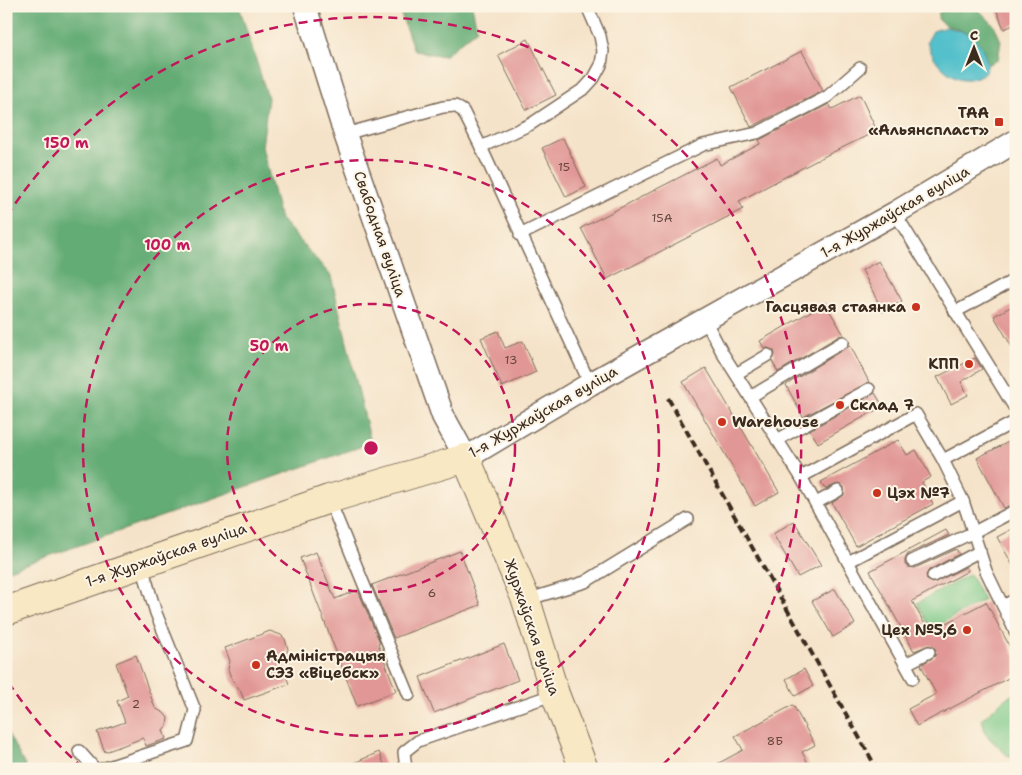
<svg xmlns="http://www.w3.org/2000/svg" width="1022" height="775" viewBox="0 0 1022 775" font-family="'Shantell Sans',sans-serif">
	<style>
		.green { fill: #7ac887; stroke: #5a7952 }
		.forest { fill: #63ac74; stroke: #4f6b49 }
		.water { fill: #53c0cb; stroke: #477574 }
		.building { fill: #e19795 }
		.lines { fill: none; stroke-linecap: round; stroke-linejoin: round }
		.lane-casing { stroke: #7c6b5a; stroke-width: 14 }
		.street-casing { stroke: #7c6b5a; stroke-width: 25 }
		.secondary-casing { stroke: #7c6b5a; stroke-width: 30 }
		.lane { stroke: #fff; stroke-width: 11 }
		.street { stroke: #fff; stroke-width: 22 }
		.secondary { stroke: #f8e8c3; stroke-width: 28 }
		.rail { stroke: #3b2a1e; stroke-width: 4; stroke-dasharray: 8 4; stroke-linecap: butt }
		.ring { fill: none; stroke: #c2185b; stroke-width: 2.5; stroke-dasharray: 9 6 }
		.poi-dot { fill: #c8321e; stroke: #fcf5e5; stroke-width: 2 }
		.labels { text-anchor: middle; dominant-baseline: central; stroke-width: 4; stroke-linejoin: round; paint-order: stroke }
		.number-label { font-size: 12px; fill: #64453c }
		.poi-label { font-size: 15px; font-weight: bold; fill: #3b2a1e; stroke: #fcf5e5; text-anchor: end }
		.street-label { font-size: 15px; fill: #3b2a1e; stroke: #fcf5e5 }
		.centre { fill: #c2185b; stroke: #fcf5e5; stroke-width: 2.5 }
		.ring-label { font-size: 15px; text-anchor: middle; font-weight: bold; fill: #c2185b; stroke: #fcf5e5; stroke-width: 4; stroke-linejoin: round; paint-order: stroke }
	</style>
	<rect width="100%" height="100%" fill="#fcf5e5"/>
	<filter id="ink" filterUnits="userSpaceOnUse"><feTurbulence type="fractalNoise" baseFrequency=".02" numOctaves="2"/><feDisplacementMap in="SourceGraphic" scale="10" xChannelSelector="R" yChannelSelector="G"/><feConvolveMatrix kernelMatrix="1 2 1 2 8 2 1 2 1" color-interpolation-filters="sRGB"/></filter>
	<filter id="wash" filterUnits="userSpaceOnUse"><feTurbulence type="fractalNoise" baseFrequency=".0096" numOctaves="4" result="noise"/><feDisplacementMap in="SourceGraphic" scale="20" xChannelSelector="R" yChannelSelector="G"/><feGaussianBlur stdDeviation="1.12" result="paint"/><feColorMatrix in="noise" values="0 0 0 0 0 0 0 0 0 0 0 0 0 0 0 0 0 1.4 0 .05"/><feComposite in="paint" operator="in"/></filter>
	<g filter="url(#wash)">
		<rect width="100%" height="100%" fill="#f5e3c9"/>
		<g class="green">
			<polygon points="970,574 984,600 931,629 917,603"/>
			<polygon points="1016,693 1016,759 1008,756 986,735 982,719 1006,698"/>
		</g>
		<g class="forest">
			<polygon points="6,6 239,6 268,98 262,147 280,218 331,276 371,443 6,571"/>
			<polygon points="398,6 472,6 477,29 444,56 414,51"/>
			<path d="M960,7L979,10L994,25L1001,41L998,60L988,64C981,48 976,38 960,30C950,25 948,29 938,19L939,12Z"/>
			<polygon points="6,730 27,769 6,769"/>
		</g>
		<path class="water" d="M946,27L969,33L981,45L988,64L985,73C982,74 978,77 974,78C952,85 932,60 927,42L933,31Z"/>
		<g id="blocks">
			<g class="building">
				<polygon points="995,6 1016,6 1016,24 1004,29"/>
				<polygon points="528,39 556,95 526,110 498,55"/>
				<polygon points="802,51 823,91 751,127 731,87"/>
				<polygon points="860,95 877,131 827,155 739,201 743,209 607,279 581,228 717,158 720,165 760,144 759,140 829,104 832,109"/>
				<polygon points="563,138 586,187 566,197 542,148"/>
				<polygon points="879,261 902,301 883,312 862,270"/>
				<polygon points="825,303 844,335 839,336 778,372 772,361 775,355 774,351 768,348 764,348 760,341"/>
				<polygon points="1016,304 1016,354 994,316"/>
				<polygon points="498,331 505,348 523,341 536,372 502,387 481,338"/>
				<polygon points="850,345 869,382 803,417 786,385"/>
				<polygon points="975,358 982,369 961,382 968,395 951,404 937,377"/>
				<polygon points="706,368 779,492 755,506 683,382"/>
				<polygon points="875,393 883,406 818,443 810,430"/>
				<polygon points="1016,438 1016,503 1004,508 977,458"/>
				<polygon points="898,440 907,455 916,450 931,477 922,482 933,504 856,546 832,503 844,495 844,487 838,484 825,489 821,482"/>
				<polygon points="1016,519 1016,571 997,537 1014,528 1011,521"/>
				<polygon points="794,521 821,565 798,577 773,534"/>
				<polygon points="946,530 949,535 908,554 905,560 905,565 908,567 915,568 956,549 959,554 929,570 926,575 927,580 933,583 966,567 968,571 912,601 929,632 986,602 1016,658 1016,674 917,726 908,709 936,694 921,665 935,656 936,649 929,645 914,651 870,571"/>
				<polygon points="460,551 480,605 394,638 372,585"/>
				<polygon points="316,552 335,599 358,590 380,643 378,644 396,691 357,706 300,558"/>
				<polygon points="835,589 855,624 833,637 812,601"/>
				<polygon points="270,631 281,635 285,639 288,649 286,654 280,660 289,684 244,700 240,690 233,681 230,675 228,669 230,661 225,648"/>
				<polygon points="504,644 518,680 434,713 420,677"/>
				<polygon points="136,655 155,708 164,713 168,718 167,725 163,730 166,739 146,746 143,738 105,752 97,732 125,722 117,701 128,696 116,663"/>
				<polygon points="804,669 813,686 795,696 786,679"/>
				<polygon points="793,705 815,745 802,752 811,769 708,769 743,750 735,736"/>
				<polygon points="379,752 386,769 340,769"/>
			</g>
		</g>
	</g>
	<g filter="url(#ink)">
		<use href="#blocks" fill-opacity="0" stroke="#7c6b5a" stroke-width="1"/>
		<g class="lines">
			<g class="lane-casing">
				<g id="lane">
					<polyline points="587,6 600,36 603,51 601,65 594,78 585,88 531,124 481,147 590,384"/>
					<polyline points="345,134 443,107 455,106 463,111 481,147"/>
					<polyline points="895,213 1016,410"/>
					<polyline points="520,235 703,145 757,133 827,97 860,68"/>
					<polyline points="955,312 1016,279"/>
					<polyline points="705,320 723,354 801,477 848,562 963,501"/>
					<polyline points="736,374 768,355"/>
					<polyline points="750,397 843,342"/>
					<polyline points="777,440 869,389"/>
					<polyline points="943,460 1016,421"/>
					<polyline points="801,477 916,414 943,460 963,501 986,571 1016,633"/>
					<polyline points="329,499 409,695"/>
					<polyline points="816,503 838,491"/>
					<polyline points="912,561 974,532 1016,510"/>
					<polyline points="848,562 913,678"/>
					<polyline points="933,576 980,551"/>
					<polyline points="526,600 585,582 688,519"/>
					<polyline points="1003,606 1016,599"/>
					<polyline points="906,664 929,652"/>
					<polyline points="79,751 95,769"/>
					<polyline points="102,769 187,741 195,710 156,613 141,563"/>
					<polyline points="406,769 404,752 418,741 555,694"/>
				</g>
			</g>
			<g class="street-casing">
				<polyline id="street" points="305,6 345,134 443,416 466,458 590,384 895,213 1016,141"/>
			</g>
			<g class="secondary-casing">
				<polyline id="secondary" points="6,611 329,499 466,458 526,600 555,694 584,769"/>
			</g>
			<use href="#lane" class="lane"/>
			<use href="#street" class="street"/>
			<use href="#secondary" class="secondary"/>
			<polyline class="rail" points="668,398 877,769"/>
		</g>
	</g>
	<g class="ring">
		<circle cx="371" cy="448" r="144"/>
		<circle cx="371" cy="448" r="288"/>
		<path d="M83 768A431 431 0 0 1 7 680M7 216A431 431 0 1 1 659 768"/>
	</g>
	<g class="poi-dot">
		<rect x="994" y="117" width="10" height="10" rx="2.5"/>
		<circle cx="916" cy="307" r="5"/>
		<circle cx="969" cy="364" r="5"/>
		<circle cx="840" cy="405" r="5"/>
		<circle cx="722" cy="422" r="5"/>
		<circle cx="877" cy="493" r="5"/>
		<circle cx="967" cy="630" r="5"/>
		<circle cx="256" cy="665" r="5"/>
	</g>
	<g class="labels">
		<g class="number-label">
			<text x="564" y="167">15</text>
			<text x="662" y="218">15А</text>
			<text x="511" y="360">13</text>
			<text x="432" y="593">6</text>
			<text x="136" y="704">2</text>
			<text x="775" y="741">8Б</text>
		</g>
		<g class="poi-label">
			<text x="989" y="113">ТАА<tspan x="989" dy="17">«Альянспласт»</tspan></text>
			<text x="906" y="307">Гасцявая стаянка</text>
			<text x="959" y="364">КПП</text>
			<text x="850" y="405" text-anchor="start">Склад 7</text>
			<text x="732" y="422" text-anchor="start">Warehouse</text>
			<text x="887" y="493" text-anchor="start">Цэх №7</text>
			<text x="957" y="630">Цех №5,6</text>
			<text x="266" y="656" text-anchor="start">Адміністрацыя<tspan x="266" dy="17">СЭЗ «Віцебск»</tspan></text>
		</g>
		<g class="street-label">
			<text transform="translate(895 212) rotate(-30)">1-я Журжаўская вуліца</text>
			<text transform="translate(380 234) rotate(71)">Свабодная вуліца</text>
			<text transform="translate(543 412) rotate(-30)">1-я Журжаўская вуліца</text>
			<text transform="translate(166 555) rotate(-19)">1-я Журжаўская вуліца</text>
			<text transform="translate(532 627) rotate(71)">Журжаўская вуліца</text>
		</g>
	</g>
	<circle cx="371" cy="448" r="8" class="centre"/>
	<g class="ring-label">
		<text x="66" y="148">150 m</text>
		<text x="167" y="250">100 m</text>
		<text x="269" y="351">50 m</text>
	</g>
	<rect width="1022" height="775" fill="none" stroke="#fcf5e5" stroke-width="25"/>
	<g transform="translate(974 48)" stroke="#fcf5e5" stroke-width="4" paint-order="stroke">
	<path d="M0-4L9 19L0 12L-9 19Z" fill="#3b2a1e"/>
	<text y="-8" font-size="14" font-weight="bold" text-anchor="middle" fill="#3b2a1e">С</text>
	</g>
</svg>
